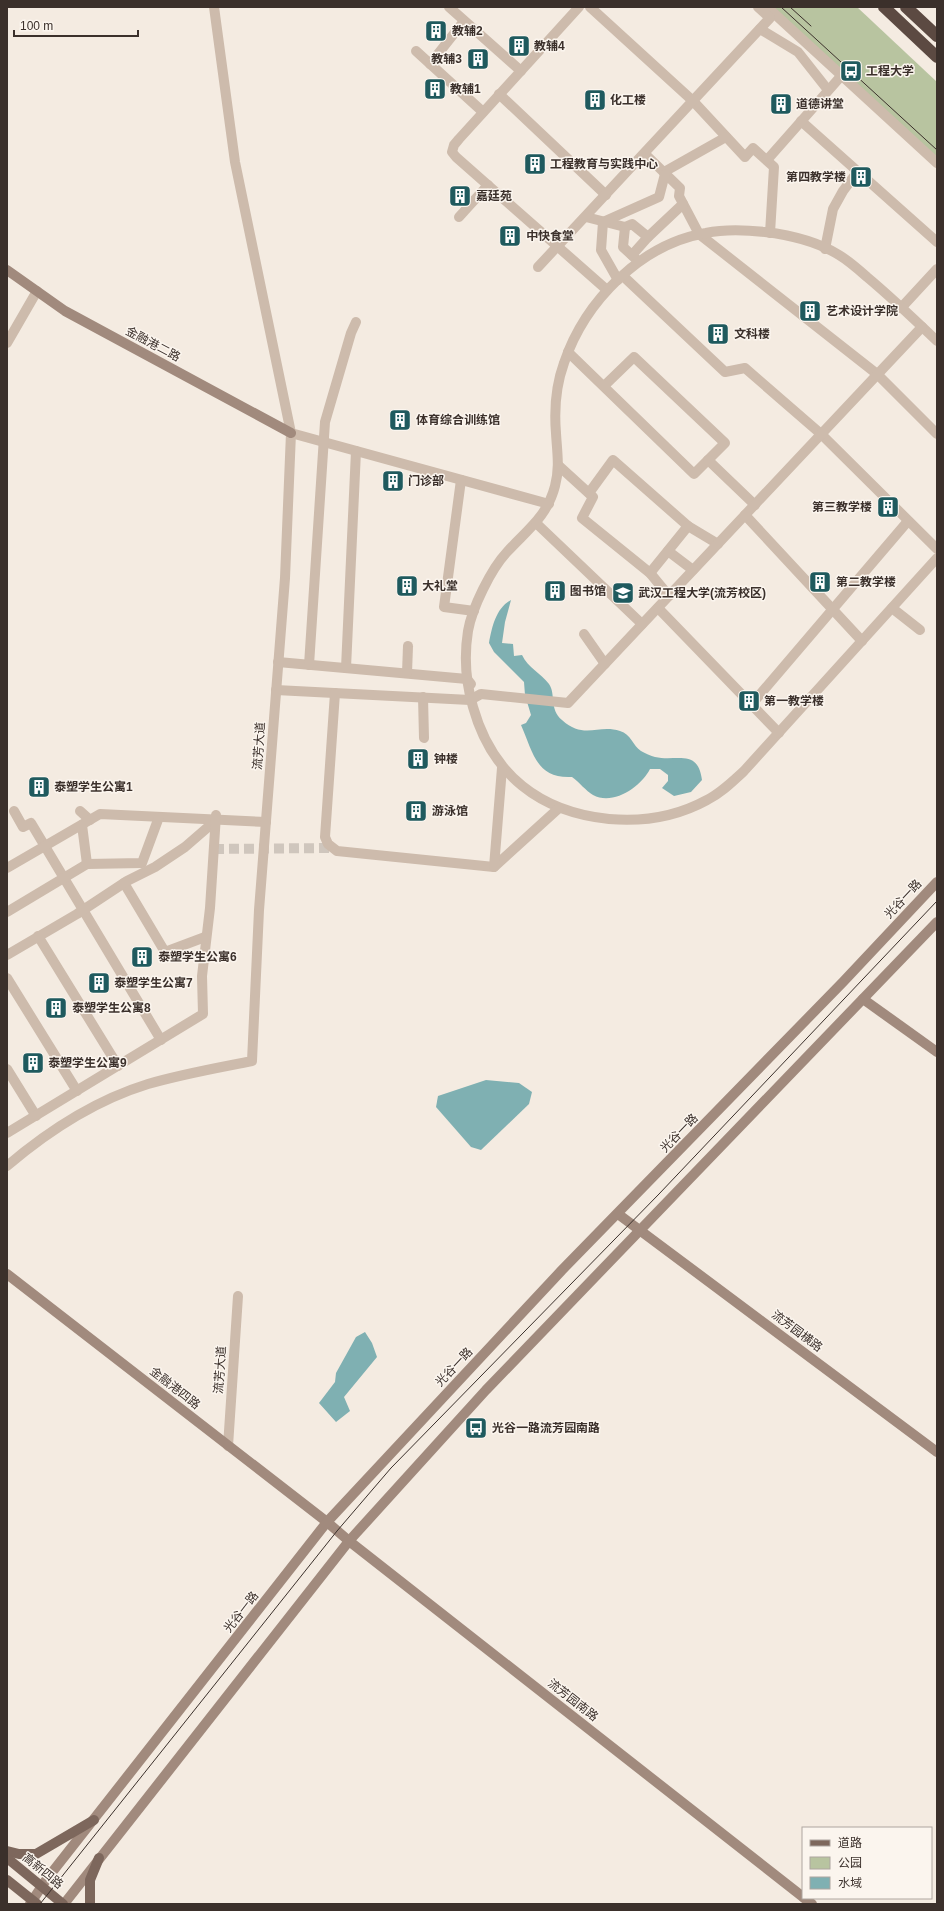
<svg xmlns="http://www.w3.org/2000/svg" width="944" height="1911" viewBox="0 0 944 1911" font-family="Arial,'Noto Sans SC',sans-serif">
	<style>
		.green { fill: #b8c4a0 }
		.water { fill: #7fb0b2 }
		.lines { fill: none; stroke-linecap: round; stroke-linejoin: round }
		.street-tunnel { stroke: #cfc6bd; stroke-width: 10; stroke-dasharray: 10 5; stroke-linecap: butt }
		.street { stroke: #cdbbac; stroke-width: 10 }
		.secondary { stroke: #a18a7d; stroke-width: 10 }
		.primary { stroke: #7d675c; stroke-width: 10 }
		.highway { stroke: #5c4a42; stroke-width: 12 }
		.tram { stroke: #3b302b; stroke-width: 1 }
		.labels { text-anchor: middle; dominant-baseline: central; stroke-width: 3; stroke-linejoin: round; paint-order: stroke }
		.poi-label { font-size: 12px; font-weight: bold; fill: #3b302b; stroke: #fbf5ee; text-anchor: start }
		.street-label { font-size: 12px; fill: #3b302b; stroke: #fbf5ee }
	</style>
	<rect width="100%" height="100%" fill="#f4ebe1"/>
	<polygon class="green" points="771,7 857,7 937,82 937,158"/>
	<g class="water">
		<path d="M511,600L505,622L502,643L513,644L514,656L522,655C528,668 541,673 549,684C556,694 549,709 562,720C584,740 598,724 620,731C631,734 633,746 641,751C645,753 651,756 655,757C676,762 698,748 702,780L691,792L674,796L662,788L668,781V775L660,769H650C641,787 613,806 593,795C586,791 579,782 572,777C536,779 533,752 521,725L526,723L531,715L525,695L524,682L494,652L489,643C492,627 496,608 511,600Z"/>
		<polygon points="486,1080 519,1083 532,1092 529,1104 481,1150 471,1147 436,1107 438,1096"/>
		<polygon points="365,1332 372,1343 377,1357 344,1397 350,1411 336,1422 319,1403 335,1382 336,1373 356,1337"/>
	</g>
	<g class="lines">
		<polyline class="street-tunnel" points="214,849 332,848"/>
		<g class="street">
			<polyline points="449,7 521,71"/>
			<polyline points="579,7 459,139 454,145 452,152 456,157 607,290"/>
			<polyline points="590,7 693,101 745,157 753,148 774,167 770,233"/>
			<polyline points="767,7 937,163"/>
			<polyline points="760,29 798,52 828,90"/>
			<polyline points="416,51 483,112"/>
			<polyline points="430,64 464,21"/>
			<polyline points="499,94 606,195"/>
			<polyline points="801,121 937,242"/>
			<polyline points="645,154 680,188 679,196 699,234 877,374 937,434"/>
			<polyline points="767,160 842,75"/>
			<polyline points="664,172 726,137"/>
			<polyline points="459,217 488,185"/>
			<polyline points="586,217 625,227 632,224 648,237"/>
			<polyline points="625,227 623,247 637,260"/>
			<polyline points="825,249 833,209 843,191 858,171"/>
			<polyline points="632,255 648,237 683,204"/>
			<polyline points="538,267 770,18 758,7"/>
			<polyline points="623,276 725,372 745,368 821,434 937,549"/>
			<polyline points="618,280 601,250 603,222 659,197 665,174"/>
			<polyline points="901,308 937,269"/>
			<path d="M937,341C914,319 891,297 867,277C858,269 849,261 839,255C818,242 790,235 765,232C746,230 725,229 706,233C641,244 585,301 564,363C556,385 554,409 556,433C557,452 560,467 555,486C547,517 527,530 507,552C491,569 472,608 468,631C464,656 466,683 473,707C492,775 540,812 609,819C643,822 676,817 707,800C721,793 732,782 744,771L937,558"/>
			<polyline points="7,343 37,291"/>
			<polyline points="568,352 694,474 725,443 634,357 604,386"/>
			<polyline points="291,433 549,504"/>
			<polyline points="708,460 755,505"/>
			<polyline points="559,466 593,497 582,518 650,573 669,596"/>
			<polyline points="461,480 444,607 474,611"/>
			<polyline points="589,493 613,460 688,526 718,544"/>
			<polyline points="745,515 862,641"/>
			<polyline points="536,523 642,624"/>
			<polyline points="668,551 693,570"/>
			<polyline points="650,573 688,526"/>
			<polyline points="658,608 779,733"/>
			<polyline points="892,608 920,630"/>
			<polyline points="584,634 605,664"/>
			<polyline points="278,662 467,679 471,684"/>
			<polyline points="309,665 325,422 351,333 356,322"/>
			<polyline points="346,668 356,451"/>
			<polyline points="407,673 408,646"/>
			<polyline points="276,690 470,700 481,694 568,703 922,327"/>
			<polyline points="335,693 325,837 328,844 337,851 494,867 559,808"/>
			<polyline points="423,697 424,738"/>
			<polyline points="751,705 908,521"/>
			<polyline points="14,811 23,827 31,823 161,1040"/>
			<polyline points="80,811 90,820"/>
			<polyline points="82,825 87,864"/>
			<polyline points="494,867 502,768"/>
			<polyline points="7,868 100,814 266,822"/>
			<polyline points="124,883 165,952 205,937"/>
			<polyline points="7,912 87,864 142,863 159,817"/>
			<polyline points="38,936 118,1066"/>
			<polyline points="7,955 77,914 127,881 155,867 185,847 215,821"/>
			<polyline points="7,978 77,1091"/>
			<polyline points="7,1069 36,1116"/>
			<polyline points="7,1133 203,1014 202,976 210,908 216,815"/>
			<path d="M7,1166C48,1131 96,1100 148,1084C182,1074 217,1068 252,1061L259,910L285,578L291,433L235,162L214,7"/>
			<polyline points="228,1446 238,1296"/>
		</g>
		<g class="secondary">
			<polyline points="7,270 65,311 291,433"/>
			<polyline points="863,999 937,1052"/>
			<polyline points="618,1214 937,1452"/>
			<polyline points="7,1274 327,1522 349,1541 803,1897"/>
			<polyline points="804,1898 812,1904"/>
			<polyline points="30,1904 46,1880 327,1522 562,1270 843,982 937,882"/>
			<polyline points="64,1904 349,1541 486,1390 937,922"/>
		</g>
		<g class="primary">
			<polyline points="7,1851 19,1854 36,1854 94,1820"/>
			<polyline points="7,1858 63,1904"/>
			<polyline points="7,1880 37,1904"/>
			<polyline points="90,1904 90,1880 99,1858"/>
		</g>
		<g class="highway">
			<polyline points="884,7 937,57"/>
			<polyline points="906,7 937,36"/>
		</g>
		<g class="tram">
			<polyline points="781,7 937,150"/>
			<polyline points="790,7 811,26"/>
			<polyline points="40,1904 337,1531 391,1468 659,1194 937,901"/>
		</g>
	</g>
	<defs>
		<g id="building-square" transform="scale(1.15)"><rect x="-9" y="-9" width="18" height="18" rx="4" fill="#1f5a5e" stroke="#fbf5ee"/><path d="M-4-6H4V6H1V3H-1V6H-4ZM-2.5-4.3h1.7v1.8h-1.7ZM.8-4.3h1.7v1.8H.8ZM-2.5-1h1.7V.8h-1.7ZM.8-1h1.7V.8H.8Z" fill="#fff"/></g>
		<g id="bus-square" transform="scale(1.15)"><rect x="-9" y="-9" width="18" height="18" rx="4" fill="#1f5a5e" stroke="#fbf5ee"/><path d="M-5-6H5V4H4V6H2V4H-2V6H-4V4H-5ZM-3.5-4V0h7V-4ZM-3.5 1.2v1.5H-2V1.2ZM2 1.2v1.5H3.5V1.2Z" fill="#fff"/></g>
		<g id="university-square" transform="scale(1.15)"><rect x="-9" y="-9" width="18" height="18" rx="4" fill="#1f5a5e" stroke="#fbf5ee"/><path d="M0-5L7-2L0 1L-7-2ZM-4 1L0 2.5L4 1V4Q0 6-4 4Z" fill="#fff"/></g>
	</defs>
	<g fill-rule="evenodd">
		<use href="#building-square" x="436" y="31"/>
		<use href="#building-square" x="519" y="46"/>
		<use href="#building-square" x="478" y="59"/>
		<use href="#bus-square" x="851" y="71"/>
		<use href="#building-square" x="435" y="89"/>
		<use href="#building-square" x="595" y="100"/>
		<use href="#building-square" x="781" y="104"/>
		<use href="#building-square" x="535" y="164"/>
		<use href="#building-square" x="861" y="177"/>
		<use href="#building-square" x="460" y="196"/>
		<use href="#building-square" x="510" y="236"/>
		<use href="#building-square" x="810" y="311"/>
		<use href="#building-square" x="718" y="334"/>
		<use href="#building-square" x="400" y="420"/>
		<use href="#building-square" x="393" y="481"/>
		<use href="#building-square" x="888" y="507"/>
		<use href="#building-square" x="820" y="582"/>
		<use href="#building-square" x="407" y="586"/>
		<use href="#building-square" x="555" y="591"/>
		<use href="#university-square" x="623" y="593"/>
		<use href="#building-square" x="749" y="701"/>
		<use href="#building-square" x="418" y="759"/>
		<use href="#building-square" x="39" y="787"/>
		<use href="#building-square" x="416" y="811"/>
		<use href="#building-square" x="142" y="957"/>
		<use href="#building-square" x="99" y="983"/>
		<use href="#building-square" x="56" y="1008"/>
		<use href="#building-square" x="33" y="1063"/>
		<use href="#bus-square" x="476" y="1428"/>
	</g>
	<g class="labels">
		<g class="poi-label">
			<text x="452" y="31">教辅2</text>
			<text x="534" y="46">教辅4</text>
			<text x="462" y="59" text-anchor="end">教辅3</text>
			<text x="866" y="71">工程大学</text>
			<text x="450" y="89">教辅1</text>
			<text x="610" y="100">化工楼</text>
			<text x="796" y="104">道德讲堂</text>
			<text x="550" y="164">工程教育与实践中心</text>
			<text x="846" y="177" text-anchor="end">第四教学楼</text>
			<text x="476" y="196">嘉廷苑</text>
			<text x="526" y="236">中快食堂</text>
			<text x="826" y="311">艺术设计学院</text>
			<text x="734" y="334">文科楼</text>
			<text x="416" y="420">体育综合训练馆</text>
			<text x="408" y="481">门诊部</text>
			<text x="872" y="507" text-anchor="end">第三教学楼</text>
			<text x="836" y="582">第二教学楼</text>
			<text x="422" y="586">大礼堂</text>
			<text x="570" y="591">图书馆</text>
			<text x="638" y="593">武汉工程大学(流芳校区)</text>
			<text x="764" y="701">第一教学楼</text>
			<text x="434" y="759">钟楼</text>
			<text x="54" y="787">泰塑学生公寓1</text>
			<text x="432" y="811">游泳馆</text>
			<text x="158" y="957">泰塑学生公寓6</text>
			<text x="114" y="983">泰塑学生公寓7</text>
			<text x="72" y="1008">泰塑学生公寓8</text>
			<text x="48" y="1063">泰塑学生公寓9</text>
			<text x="492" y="1428">光谷一路流芳园南路</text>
		</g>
		<g class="street-label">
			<text transform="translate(153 344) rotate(28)">金融港二路</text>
			<text transform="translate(259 746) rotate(-86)">流芳大道</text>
			<text transform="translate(903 899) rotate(-47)">光谷一路</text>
			<text transform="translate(679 1133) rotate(-46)">光谷一路</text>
			<text transform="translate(797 1331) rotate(37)">流芳园横路</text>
			<text transform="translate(454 1367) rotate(-47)">光谷一路</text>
			<text transform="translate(220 1370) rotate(-86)">流芳大道</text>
			<text transform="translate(175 1388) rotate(38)">金融港四路</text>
			<text transform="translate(241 1612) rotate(-52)">光谷一路</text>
			<text transform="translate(573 1700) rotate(38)">流芳园南路</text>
			<text transform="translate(43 1871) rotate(39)">高新四路</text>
		</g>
	</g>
	<rect width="944" height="1911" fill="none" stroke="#3b302b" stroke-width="16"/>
	<rect x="802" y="1827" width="130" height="72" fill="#fbf5ee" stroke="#aea6a0"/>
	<rect x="810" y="1840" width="20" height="6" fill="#7d675c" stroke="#aea6a0"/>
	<text x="838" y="1847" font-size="12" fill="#3b302b">道路</text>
	<rect x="810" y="1857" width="20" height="12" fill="#b8c4a0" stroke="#aea6a0"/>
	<text x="838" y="1867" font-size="12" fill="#3b302b">公园</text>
	<rect x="810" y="1877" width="20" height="12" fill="#7fb0b2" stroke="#aea6a0"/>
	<text x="838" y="1887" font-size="12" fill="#3b302b">水域</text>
	<path d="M14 30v6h124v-6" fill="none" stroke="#3b302b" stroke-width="2"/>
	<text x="20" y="30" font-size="12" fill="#3b302b" stroke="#fbf5ee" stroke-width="3" paint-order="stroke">100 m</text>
</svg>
